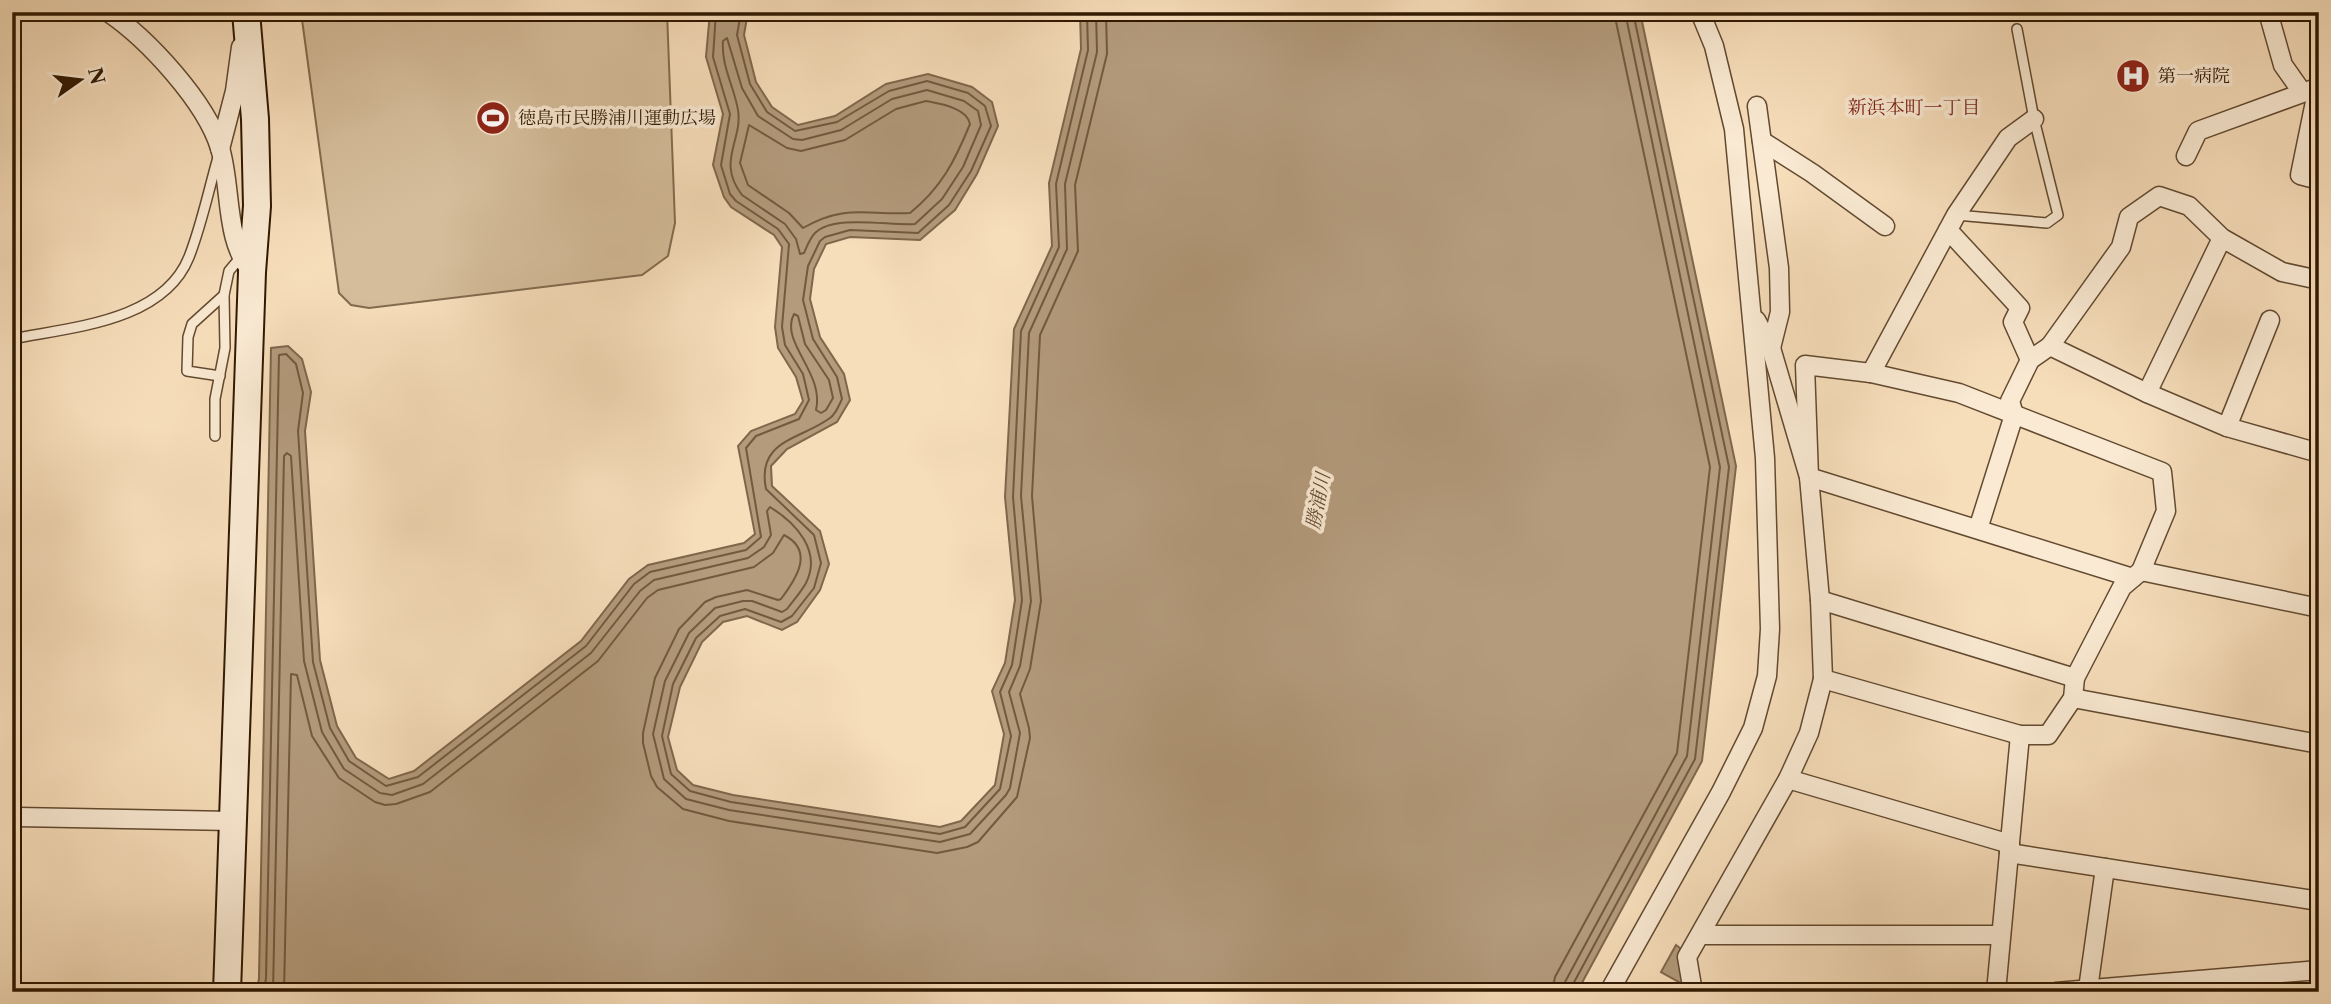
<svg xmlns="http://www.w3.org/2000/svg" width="2331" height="1004" viewBox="0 0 2331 1004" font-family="'Libre Caslon Text','Noto Serif JP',serif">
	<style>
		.green { fill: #d5bd9b; stroke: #826b4e; stroke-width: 2 }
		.water { fill: #b39b7c; stroke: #7f674b; stroke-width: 2 }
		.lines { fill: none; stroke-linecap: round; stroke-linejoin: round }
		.shore { stroke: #725a3e; stroke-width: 2 }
		.lane-casing { stroke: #624a30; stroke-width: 12 }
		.street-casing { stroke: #624a30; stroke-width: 21 }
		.secondary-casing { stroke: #301901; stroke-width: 30 }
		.lane { stroke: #faead3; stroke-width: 9 }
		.street { stroke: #faead3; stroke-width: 18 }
		.secondary { stroke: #faead3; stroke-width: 26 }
		.labels { text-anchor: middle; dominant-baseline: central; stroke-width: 7; stroke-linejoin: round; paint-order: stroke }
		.poi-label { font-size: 18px; fill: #301901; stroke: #faead3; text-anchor: start }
		.neighbourhood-label { font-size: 19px; fill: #7a1f14; stroke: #faead3 }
		.water-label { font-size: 19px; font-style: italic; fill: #644d32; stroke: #faead3 }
	</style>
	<rect width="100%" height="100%" fill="#f7debb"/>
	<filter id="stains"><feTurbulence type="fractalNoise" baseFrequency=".00286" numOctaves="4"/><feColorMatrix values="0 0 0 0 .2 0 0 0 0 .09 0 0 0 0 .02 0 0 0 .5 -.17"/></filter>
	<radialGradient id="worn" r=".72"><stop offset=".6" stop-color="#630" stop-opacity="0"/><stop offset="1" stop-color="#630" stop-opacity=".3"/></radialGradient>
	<polygon class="green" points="301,12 667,12 675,223 668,256 642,275 369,308 351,305 339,293"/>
	<g class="water">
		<polygon points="710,12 748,12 744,35 756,82 772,107 798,125 835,116 886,84 928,74 972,87 992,102 998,126 977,174 955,210 920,240 850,237 826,244 814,269 810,299 820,337 844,374 850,400 837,422 787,449 771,466 772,486 820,531 829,564 820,590 797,622 782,630 747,616 723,622 702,642 680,687 668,737 677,770 693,785 733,795 940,827 961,821 995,785 1004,734 992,691 1005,663 1015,600 1005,497 1014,329 1052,246 1049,183 1081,49 1080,12 1640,12 1736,466 1702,761 1577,992 257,992 259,978 271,348 288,346 302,359 311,392 305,431 320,660 337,726 356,758 389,779 414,771 581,641 629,579 648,565 744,543 755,534 738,446 751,431 795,414 803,401 796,377 778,348 775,327 782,247 774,235 731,207 724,197 713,165 723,114 706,57"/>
		<polygon points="1676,945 1684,951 1686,986 1661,972"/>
	</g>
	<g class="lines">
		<g class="shore">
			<path d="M741,12L737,35L750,84L767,112L795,131L837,122L889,91L927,81L968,93L985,106L991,126L971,171L949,205L918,233L850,230L825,237L820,241L808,266L803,300L813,339L837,377L842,399C839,405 836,414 830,418C800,440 756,440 766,489L814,535L821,563L814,588L792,616L781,622L745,609L720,616L696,638L673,684L662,736L671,774L690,791L731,802L940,834L965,827L1000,789L1011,736L1000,692L1012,665L1022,600L1013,497L1021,331L1059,247L1056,184L1088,50L1087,12"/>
			<path d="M727,38L742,88L758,116L793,139L802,140L841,130L892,99L927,90L964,101L978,111L981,125L963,167L942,199L915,224C890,226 834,214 815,233C810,238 807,246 804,253L800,254L796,239L785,224L742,195C716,161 743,141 738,110C734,86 721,66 723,41Z"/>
			<path d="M926,101C941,104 967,108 970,124C955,161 941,188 910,213C865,215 845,204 803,228L789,213L748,185L740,163L749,125L787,148L801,151L845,140L896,109Z"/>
			<path d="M794,314L798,316L805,344L829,380L833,398L826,410L821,413L816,410C825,373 779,342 794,314Z"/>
			<polyline points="264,992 266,978 279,355 286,354 296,364 303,393 298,431 313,662 330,728 349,761 386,786 418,777 586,646 634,584 650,572 746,550 761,537 746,448 756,436 799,419 809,400 803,374 785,345 782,327 789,244 778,229 736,201 730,194 721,165 730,114 713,57 716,12"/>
			<path d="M273,992L284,456L287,453L291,456L304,661L322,732L344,769L380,793L392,795L423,784L591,653L640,591L654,580L748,558L764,547L771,535L767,511L770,507C796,523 822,551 806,583C801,592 793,601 787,609L782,612L752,601H743L715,608L689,633L665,681L653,734L664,779L686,799L729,810L940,842L970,834L1006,795L1010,788L1020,733L1009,692L1020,666L1031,601L1021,496L1029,333L1067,249L1065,184L1097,52L1096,12"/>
			<path d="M284,992L291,674L297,675L312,736L339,778L375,802L385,805L396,804L430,792L598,661L647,598L658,590L754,567L773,553L784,535C815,551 796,579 781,599L778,600L747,590L716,597L705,602L679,629L655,678L643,733V743L651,776L657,787L683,809L729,821L937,853L967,847L978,842L1017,797L1030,738L1029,728L1020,694L1030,669L1041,601L1032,496L1040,335L1078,251L1075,185L1107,54L1106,12"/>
			<polyline points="1552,992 1555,977 1677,753 1710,467 1614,12"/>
			<polyline points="1563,992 1565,982 1687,756 1720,467 1625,12"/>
			<polyline points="1571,992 1572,986 1695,759 1729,467 1633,12"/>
		</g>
		<g class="lane-casing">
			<g id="lane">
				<polyline points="1956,215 2047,223 2058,215 2034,119 2017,29"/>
				<path d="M12,339C71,327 163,322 189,257C202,224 209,188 219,154"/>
				<polyline points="220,376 187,371 188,337 192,324 224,295"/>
				<polyline points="215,436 215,399 225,348 224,295 229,271 240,258"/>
			</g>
		</g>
		<g class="street-casing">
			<g id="street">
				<path d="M108,12C148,39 206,102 220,148C232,188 224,240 252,272"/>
				<polyline points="2268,12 2283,65 2302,92"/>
				<polyline points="2318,87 2300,175 2319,180"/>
				<polyline points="1757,106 1779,268 1780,312 1771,348"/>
				<polyline points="1762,141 1812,173 1885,226"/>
				<polyline points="220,149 235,91 241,47"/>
				<polyline points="2186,156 2198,131 2319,87"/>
				<polyline points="1948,230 2020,308 2013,322 2030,360"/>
				<polyline points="2050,346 2147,393 2227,427 2319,453"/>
				<polyline points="1871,373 1956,215 2008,138 2034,119"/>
				<polyline points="2147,393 2222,238"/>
				<polyline points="2227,427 2270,320"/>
				<polyline points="1978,529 2014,415 2010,401 2030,360 2050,346 2121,247 2129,217 2159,196 2189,206 2222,238 2282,272 2319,280"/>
				<polyline points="2141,571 2319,608"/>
				<polyline points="1820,600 2075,678"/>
				<polyline points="1823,679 2020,735 2048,735 2073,698 2075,678 2122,587 2141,571 2166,511 2162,472 1959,393 1871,373 1805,365 1809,477 2133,578"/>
				<polyline points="2073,698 2319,744"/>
				<polyline points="1788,779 2010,844"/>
				<polyline points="18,817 232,821"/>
				<polyline points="2009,853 2319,901"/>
				<polyline points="1700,935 2001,935"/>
				<polyline points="2088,989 2105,868"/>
				<polyline points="1609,992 1721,792 1753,728 1767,676 1770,629 1765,458 1734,129 1714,46 1700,12"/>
				<polyline points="1693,992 1687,957 1788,779 1809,733 1823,679 1820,600 1809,477 1771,348 1756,320"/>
				<polyline points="1996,992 2020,735"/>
				<polyline points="2056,992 2319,970"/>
			</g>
		</g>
		<g class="secondary-casing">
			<polyline id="secondary" points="227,992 252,272 257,206 255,119 246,12"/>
		</g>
		<use href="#lane" class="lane"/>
		<use href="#street" class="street"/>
		<use href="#secondary" class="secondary"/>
	</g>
	<defs>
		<g id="hospital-disc" transform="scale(1.75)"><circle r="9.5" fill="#8f2418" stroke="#faead3"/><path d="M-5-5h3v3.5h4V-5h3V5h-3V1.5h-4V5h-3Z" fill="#fff"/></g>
		<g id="stadium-disc" transform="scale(1.75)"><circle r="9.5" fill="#8f2418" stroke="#faead3"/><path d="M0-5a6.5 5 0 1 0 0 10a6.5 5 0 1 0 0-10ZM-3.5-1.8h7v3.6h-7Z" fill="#fff"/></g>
	</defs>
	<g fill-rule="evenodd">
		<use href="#hospital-disc" x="2133" y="76"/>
		<use href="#stadium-disc" x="493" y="118"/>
	</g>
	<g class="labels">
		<g class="poi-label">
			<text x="2158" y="76">第一病院</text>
			<text x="518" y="118">徳島市民勝浦川運動広場</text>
		</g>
		<g class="neighbourhood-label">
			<text x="1914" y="107">新浜本町一丁目</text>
		</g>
		<g class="water-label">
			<text transform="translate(1318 501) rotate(-79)">勝浦川</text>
		</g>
	</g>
	<rect width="2331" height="1004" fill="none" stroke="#f7debb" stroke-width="42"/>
	<rect x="14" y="14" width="2303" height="976" fill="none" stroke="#301901" stroke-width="3.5"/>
	<rect x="21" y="21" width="2289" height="962" fill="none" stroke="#301901" stroke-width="2"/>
	<g transform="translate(80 80) rotate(76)" stroke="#faead3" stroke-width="5" paint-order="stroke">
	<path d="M0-5L12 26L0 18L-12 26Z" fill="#301901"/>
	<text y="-10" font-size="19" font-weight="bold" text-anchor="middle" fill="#301901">N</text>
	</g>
	<rect width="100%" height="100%" filter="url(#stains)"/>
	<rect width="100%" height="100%" fill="url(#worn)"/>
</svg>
